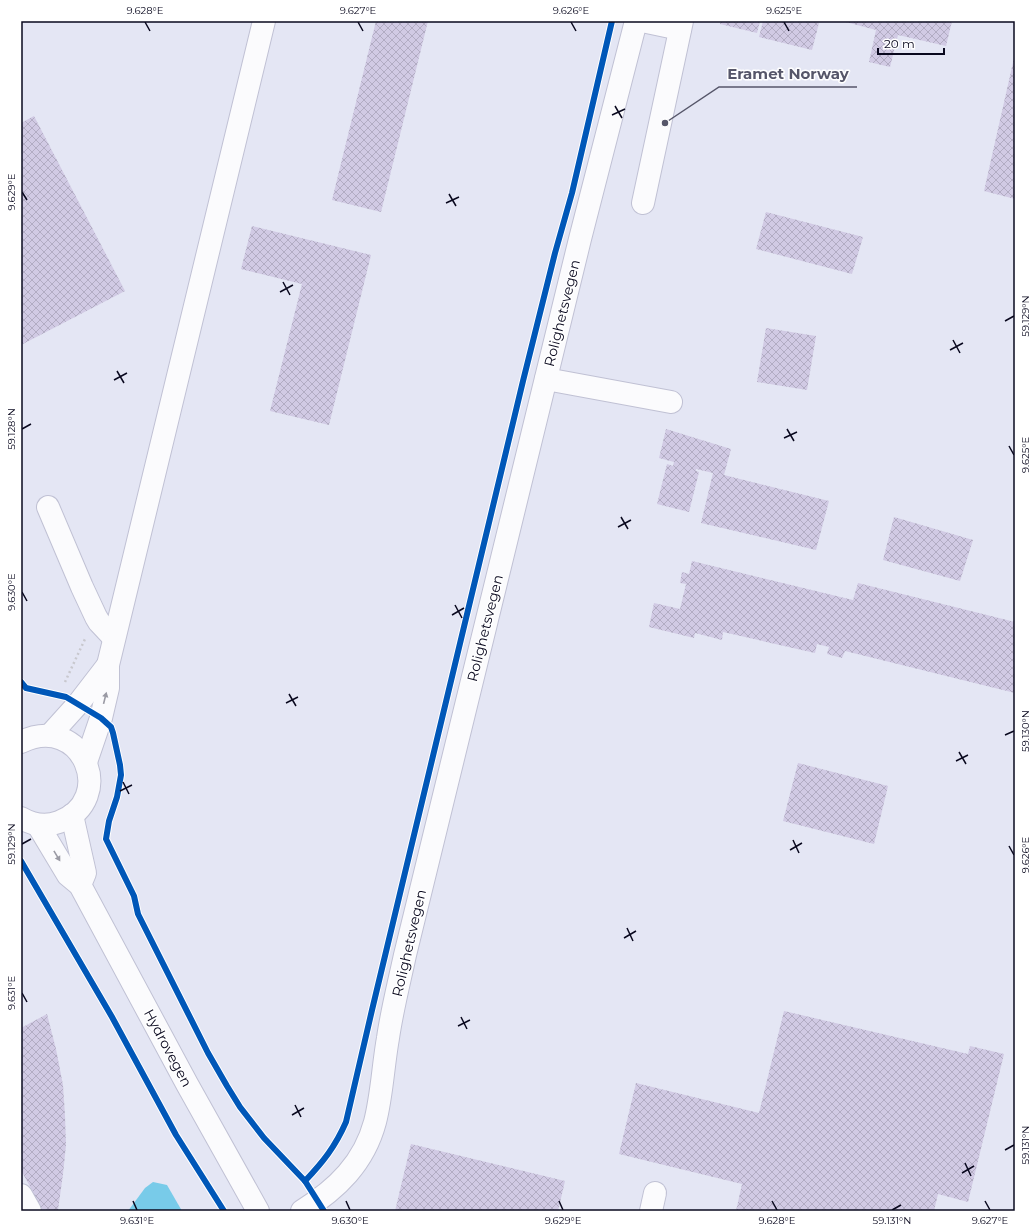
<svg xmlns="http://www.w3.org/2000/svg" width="1036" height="1232" viewBox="0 0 1036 1232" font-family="Montserrat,sans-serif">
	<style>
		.water { fill: #78cbe9 }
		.building { fill: url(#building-cross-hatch) }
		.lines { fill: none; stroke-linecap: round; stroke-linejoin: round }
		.minor-casing { stroke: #c0c1d4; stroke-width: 24 }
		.path { stroke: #c8c8ce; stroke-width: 2.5; stroke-dasharray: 2 3; stroke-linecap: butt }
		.minor { stroke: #fbfbfd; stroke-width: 22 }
		.cycleway-casing { stroke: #fff; stroke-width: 8 }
		.cycleway { stroke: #0057b8; stroke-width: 6 }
		.oneway { fill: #9a9aa4 }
		.ticks { fill: none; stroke: #09081e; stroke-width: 1.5 }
		.labels { text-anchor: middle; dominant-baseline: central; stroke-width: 3; stroke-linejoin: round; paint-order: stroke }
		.street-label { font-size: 14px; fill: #09081e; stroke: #fff }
		.leader { fill: none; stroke: #565669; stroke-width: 1.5 }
		.callout-dot { fill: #565669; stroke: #fff; stroke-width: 1.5 }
		.callout-label { font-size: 15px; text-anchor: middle; font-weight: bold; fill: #565669; stroke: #fff; stroke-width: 3; stroke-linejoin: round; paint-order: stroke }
		.neatline { fill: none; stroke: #09081e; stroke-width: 1.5 }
		.ticks-label { font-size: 10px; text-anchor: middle; fill: #09081e }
	</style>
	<defs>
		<pattern id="building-cross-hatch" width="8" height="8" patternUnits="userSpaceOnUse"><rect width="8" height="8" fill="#d1cae4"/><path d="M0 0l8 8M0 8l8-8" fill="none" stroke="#b2acc3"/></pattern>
	</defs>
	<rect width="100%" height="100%" fill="#e4e6f4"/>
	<polygon class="water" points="153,1182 167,1185 182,1211 128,1211 145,1188"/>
	<g class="building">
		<polygon points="376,21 428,21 381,212 332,200"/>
		<polygon points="721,21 760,21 757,33 720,24"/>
		<polygon points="763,21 811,21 819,23 812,50 759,37"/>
		<polygon points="842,21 952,21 946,46 898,35 890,67 869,62 876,30"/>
		<polygon points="1014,58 1015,58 1015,199 984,191"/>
		<polygon points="34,116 125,291 21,345 21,123"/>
		<polygon points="766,212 863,237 852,274 756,249"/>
		<polygon points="252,226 371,255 329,425 270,411 302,284 241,269"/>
		<polygon points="766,328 816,336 807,390 757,382"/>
		<polygon points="666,429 731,449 724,475 829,501 816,550 701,523 713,473 696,469 696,471 699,472 689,512 657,504 667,464 673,466 674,462 659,458"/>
		<polygon points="894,517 973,540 960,581 883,560"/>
		<polygon points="692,561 853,600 858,583 1015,622 1015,693 845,651 842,658 827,654 829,647 817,644 815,653 723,632 722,640 695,633 694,638 649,627 654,603 680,609 686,584 680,583 682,572 689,574"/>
		<polygon points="798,763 888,786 874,844 783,821"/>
		<polygon points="784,1011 968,1054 970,1046 1004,1054 968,1202 938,1194 934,1211 736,1211 742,1184 619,1154 636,1083 759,1113"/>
		<polygon points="47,1014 56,1049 63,1085 65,1116 66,1145 63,1174 58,1210 56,1211 42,1209 21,1170 21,1028"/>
		<polygon points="411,1144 565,1181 558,1211 395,1211"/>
	</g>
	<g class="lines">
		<g class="minor-casing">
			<g id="minor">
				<polyline points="642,21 680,29"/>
				<polyline points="643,203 682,21"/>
				<polyline points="546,379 671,402"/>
				<polyline points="48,507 82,587 96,617 99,622 114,638"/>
				<polyline points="50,735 78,704 108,665"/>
				<path d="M21,742C83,712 118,800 59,822C46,827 33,825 21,818"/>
				<polyline points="86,762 101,718 108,688 108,665 264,21"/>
				<polyline points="72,815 85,873 80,885"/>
				<polyline points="38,825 68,875 80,885 187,1084 258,1211"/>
				<polyline points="21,1195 30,1211"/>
				<path d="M302,1211C337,1189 364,1163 375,1122C382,1095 383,1066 388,1038C392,1010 399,983 405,955L580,239L636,21"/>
				<polyline points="651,1211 655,1193"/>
			</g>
		</g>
		<polyline class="path" points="65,682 85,639"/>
		<use href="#minor" class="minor"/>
		<g class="cycleway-casing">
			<g id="cycleway">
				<polyline points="21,682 26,688 66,697 101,718 111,727 113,733 120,765 121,775 117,797 109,821 106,839 134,896 138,914 208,1053 227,1086 240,1107 264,1138 305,1181 324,1211"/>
				<polyline points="21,861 112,1017 176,1135 224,1211"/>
				<path d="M305,1181C323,1162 335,1147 346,1122L372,1010L523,381L555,253L572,193L612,21"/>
			</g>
		</g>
		<use href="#cycleway" class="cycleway"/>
	</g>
	<defs><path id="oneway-solid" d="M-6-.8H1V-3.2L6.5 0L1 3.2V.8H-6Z"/></defs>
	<g class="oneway">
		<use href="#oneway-solid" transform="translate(105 698) rotate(-76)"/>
		<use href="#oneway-solid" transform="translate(57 856) rotate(59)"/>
	</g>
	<path class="ticks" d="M145,22L150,31M358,22L363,31M571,22L576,31M784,22L789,31M615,106L622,118M612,115L625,109M22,192L27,200M449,194L456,206M446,203L459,197M283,282L290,295M280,292L293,285M1005,321L1014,316M953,340L960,353M950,350L963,343M117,371L124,383M114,380L127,373M22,429L31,424M787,429L794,441M784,438L797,432M1009,446L1014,455M621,517L628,529M618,527L631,520M22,592L27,601M455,605L462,618M452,615L464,608M289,694L296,706M286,703L298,697M1005,735L1014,731M959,752L966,764M956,761L968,755M123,782L129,794M120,791L132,785M793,840L799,853M22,844L31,839M1009,846L1014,855M790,850L802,843M627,928L633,941M624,938L636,931M22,993L27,1002M461,1017L467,1029M458,1026L470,1020M295,1105L301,1117M292,1115L304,1108M1005,1150L1014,1145M965,1163L971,1176M962,1173L974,1166M133,1201L137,1210M346,1201L350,1210M559,1201L563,1210M772,1201L777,1210M985,1201L990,1210M892,1210L901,1205"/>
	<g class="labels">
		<g class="street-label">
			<text transform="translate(562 313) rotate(-76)">Rolighetsvegen</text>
			<text transform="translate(485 628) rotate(-76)">Rolighetsvegen</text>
			<text transform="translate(409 943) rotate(-77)">Rolighetsvegen</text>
			<text transform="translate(168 1048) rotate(62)">Hydrovegen</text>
		</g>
	</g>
	<path class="leader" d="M665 123L719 87H857"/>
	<circle class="callout-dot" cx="665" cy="123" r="4"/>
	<g class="callout-label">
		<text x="788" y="79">Eramet Norway</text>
	</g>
	<rect width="1036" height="1232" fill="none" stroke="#ffffff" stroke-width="44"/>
	<path d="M878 48v6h66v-6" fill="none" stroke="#09081e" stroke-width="2"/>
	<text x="884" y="48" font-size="12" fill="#09081e" stroke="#ffffff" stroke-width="3" paint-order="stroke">20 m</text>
	<rect x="22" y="22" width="992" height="1188" class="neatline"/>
	<g class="ticks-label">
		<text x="145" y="14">9.628°E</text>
		<text x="358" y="14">9.627°E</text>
		<text x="571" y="14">9.626°E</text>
		<text x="784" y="14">9.625°E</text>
		<text transform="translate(11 192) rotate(-90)" y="4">9.629°E</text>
		<text transform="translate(1025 316) rotate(-90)" y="4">59.129°N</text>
		<text transform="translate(11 429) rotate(-90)" y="4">59.128°N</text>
		<text transform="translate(1025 455) rotate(-90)" y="4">9.625°E</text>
		<text transform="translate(11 592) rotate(-90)" y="4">9.630°E</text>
		<text transform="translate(1025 731) rotate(-90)" y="4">59.130°N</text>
		<text transform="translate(11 844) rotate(-90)" y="4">59.129°N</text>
		<text transform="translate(1025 855) rotate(-90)" y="4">9.626°E</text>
		<text transform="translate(11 993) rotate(-90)" y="4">9.631°E</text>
		<text transform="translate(1025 1145) rotate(-90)" y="4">59.131°N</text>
		<text x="137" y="1224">9.631°E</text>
		<text x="350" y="1224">9.630°E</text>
		<text x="563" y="1224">9.629°E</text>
		<text x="777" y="1224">9.628°E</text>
		<text x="892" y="1224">59.131°N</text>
		<text x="990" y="1224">9.627°E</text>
	</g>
</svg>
